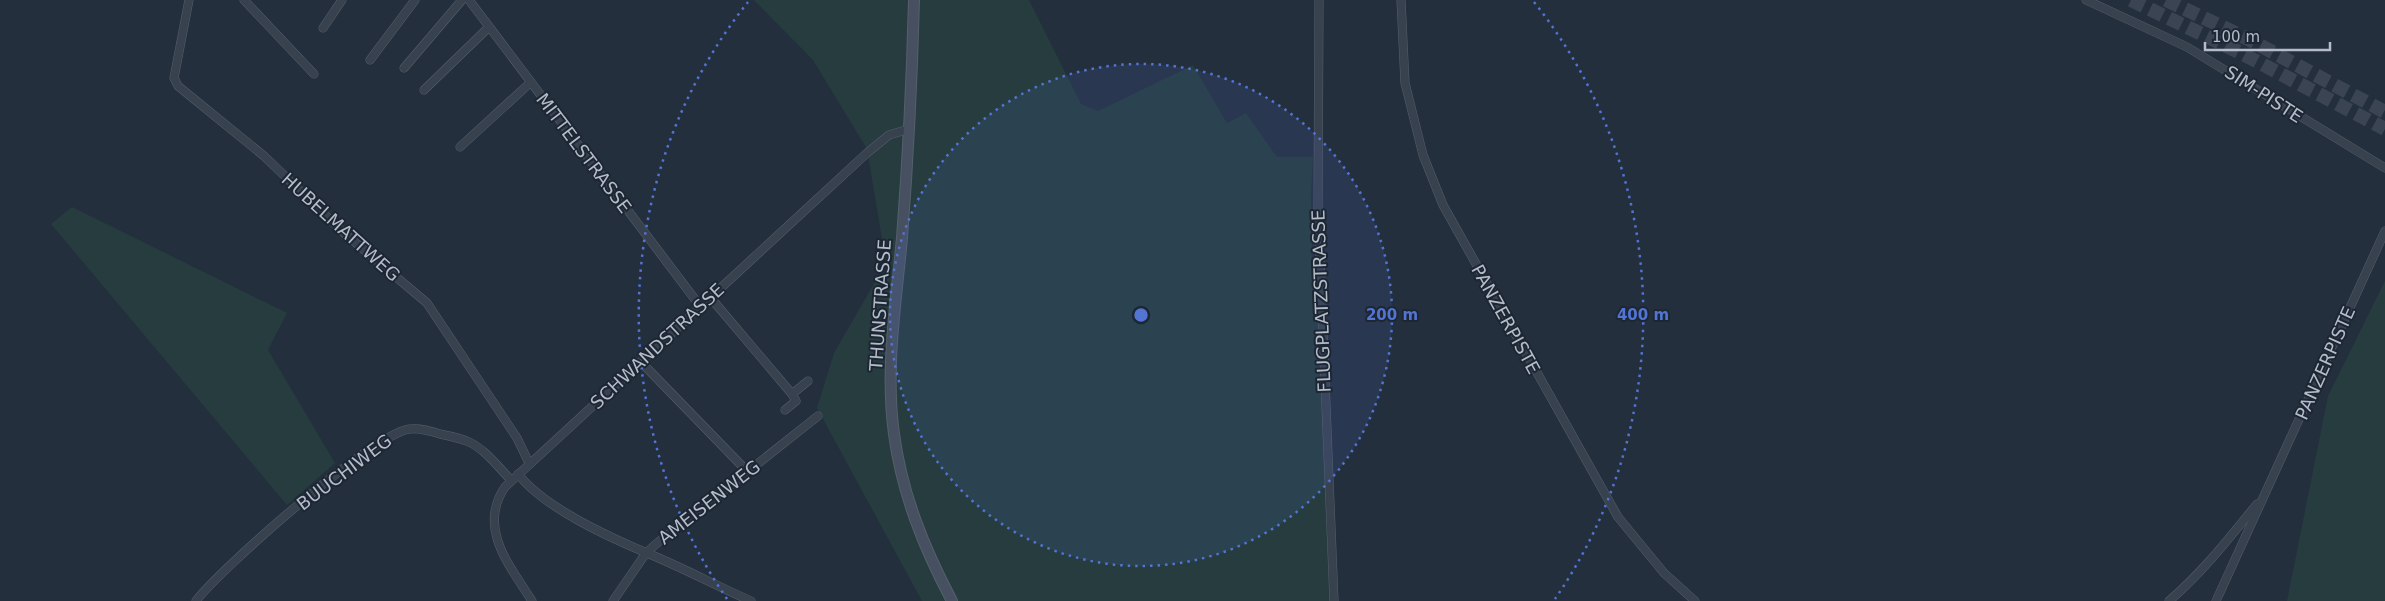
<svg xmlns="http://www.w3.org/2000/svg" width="2385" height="601" viewBox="0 0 2385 601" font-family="'DejaVu Sans',sans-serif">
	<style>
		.green { fill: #263c3f }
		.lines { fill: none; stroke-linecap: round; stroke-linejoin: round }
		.highway-tunnel { stroke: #3a4453; stroke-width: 14; stroke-dasharray: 14 7; stroke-linecap: butt }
		.street-casing { stroke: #565f6c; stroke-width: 9 }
		.secondary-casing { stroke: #565f6c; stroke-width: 12 }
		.street { stroke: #38414e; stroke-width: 8 }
		.secondary { stroke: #465061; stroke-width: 10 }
		.ring { fill: none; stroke: #5274d3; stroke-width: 2.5; stroke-dasharray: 2.5 5 }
		.labels { text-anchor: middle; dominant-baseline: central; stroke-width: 4; stroke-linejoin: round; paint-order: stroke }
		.street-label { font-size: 18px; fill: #b4bcc9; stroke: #1d2633 }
		.centre { fill: #5274d3; stroke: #1d2633; stroke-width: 2.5 }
		.ring-label { font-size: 15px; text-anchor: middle; font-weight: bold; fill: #5274d3; stroke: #1d2633; stroke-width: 4; stroke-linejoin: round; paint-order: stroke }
	</style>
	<rect width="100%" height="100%" fill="#242f3e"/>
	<g class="green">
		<polygon points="754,0 1029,0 1081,104 1098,111 1193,65 1227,123 1246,113 1277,157 1313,157 1311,194 1312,277 1326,307 1331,601 922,601 817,408 834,353 886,263 867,149 813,60"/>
		<polygon points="72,207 287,313 268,350 335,463 287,505 51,224"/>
		<polygon points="2385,281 2385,601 2287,601 2328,396"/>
	</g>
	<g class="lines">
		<g class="highway-tunnel">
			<polyline points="2131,0 2241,53 2385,129"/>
			<polyline points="2166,0 2248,39 2385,112"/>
		</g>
		<g class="street-casing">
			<g id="street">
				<polyline points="189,0 174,78 178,86 264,156 344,233 427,303 517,438 529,463"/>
				<polyline points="244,0 314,74"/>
				<polyline points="469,0 700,306"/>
				<polyline points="1319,0 1318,210 1334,601"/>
				<polyline points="1401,0 1405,83 1423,155 1443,205 1618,517 1664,573 1695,601"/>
				<polyline points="2086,0 2187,47 2385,168"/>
				<polyline points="323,28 342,0"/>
				<polyline points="370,60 415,0"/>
				<polyline points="404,68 462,0"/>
				<polyline points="424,90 489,27"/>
				<polyline points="460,147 531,82"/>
				<polyline points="710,297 792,394 796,401 785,410"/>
				<polyline points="641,362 744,468"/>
				<polyline points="792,394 808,381"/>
				<path d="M518,474C545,509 613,539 654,556C687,570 719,587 751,601"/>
				<path d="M196,601C220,569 375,432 410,429C420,428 430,431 440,434C450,436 460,438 469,442C485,449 499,468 511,480"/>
				<path d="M532,601C510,566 477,528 505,487L867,153L889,135L909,129"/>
				<polyline points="613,601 646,553 656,544 818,416"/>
				<path d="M2169,601C2203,572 2229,538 2257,504"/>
				<polyline points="2216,601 2385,231"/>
			</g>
		</g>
		<g class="secondary-casing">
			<path id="secondary" d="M914,0C912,79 908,159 902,238C896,303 885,369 894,434C902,494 924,548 952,601"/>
		</g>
		<use href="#street" class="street"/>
		<use href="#secondary" class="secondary"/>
	</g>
	<circle cx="1141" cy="315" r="251" fill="#5274d3" fill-opacity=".12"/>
	<g class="ring">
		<circle cx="1141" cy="315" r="251"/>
		<path d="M727 599A502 502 0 0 1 748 2M1534 2A502 502 0 0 1 1555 599"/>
	</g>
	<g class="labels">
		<g class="street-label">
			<text transform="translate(2264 94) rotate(33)">SIM-PISTE</text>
			<text transform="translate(584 153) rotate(53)">MITTELSTRASSE</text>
			<text transform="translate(341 227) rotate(42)">HUBELMATTWEG</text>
			<text transform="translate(1321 301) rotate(-92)">FLUGPLATZSTRASSE</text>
			<text transform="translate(880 305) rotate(-86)">THUNSTRASSE</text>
			<text transform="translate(1506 319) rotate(61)">PANZERPISTE</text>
			<text transform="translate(657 346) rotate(-43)">SCHWANDSTRASSE</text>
			<text transform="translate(2325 363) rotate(-66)">PANZERPISTE</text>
			<text transform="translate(344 472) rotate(-37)">BUUCHIWEG</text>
			<text transform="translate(709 502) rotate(-38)">AMEISENWEG</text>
		</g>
	</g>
	<circle cx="1141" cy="315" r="8" class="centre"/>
	<g class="ring-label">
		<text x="1392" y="320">200 m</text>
		<text x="1643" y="320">400 m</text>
	</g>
	<path d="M2205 42v8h125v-8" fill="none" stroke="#b4bcc9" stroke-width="2.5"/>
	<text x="2212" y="42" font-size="15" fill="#b4bcc9" stroke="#1d2633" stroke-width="4" paint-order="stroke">100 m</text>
</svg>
